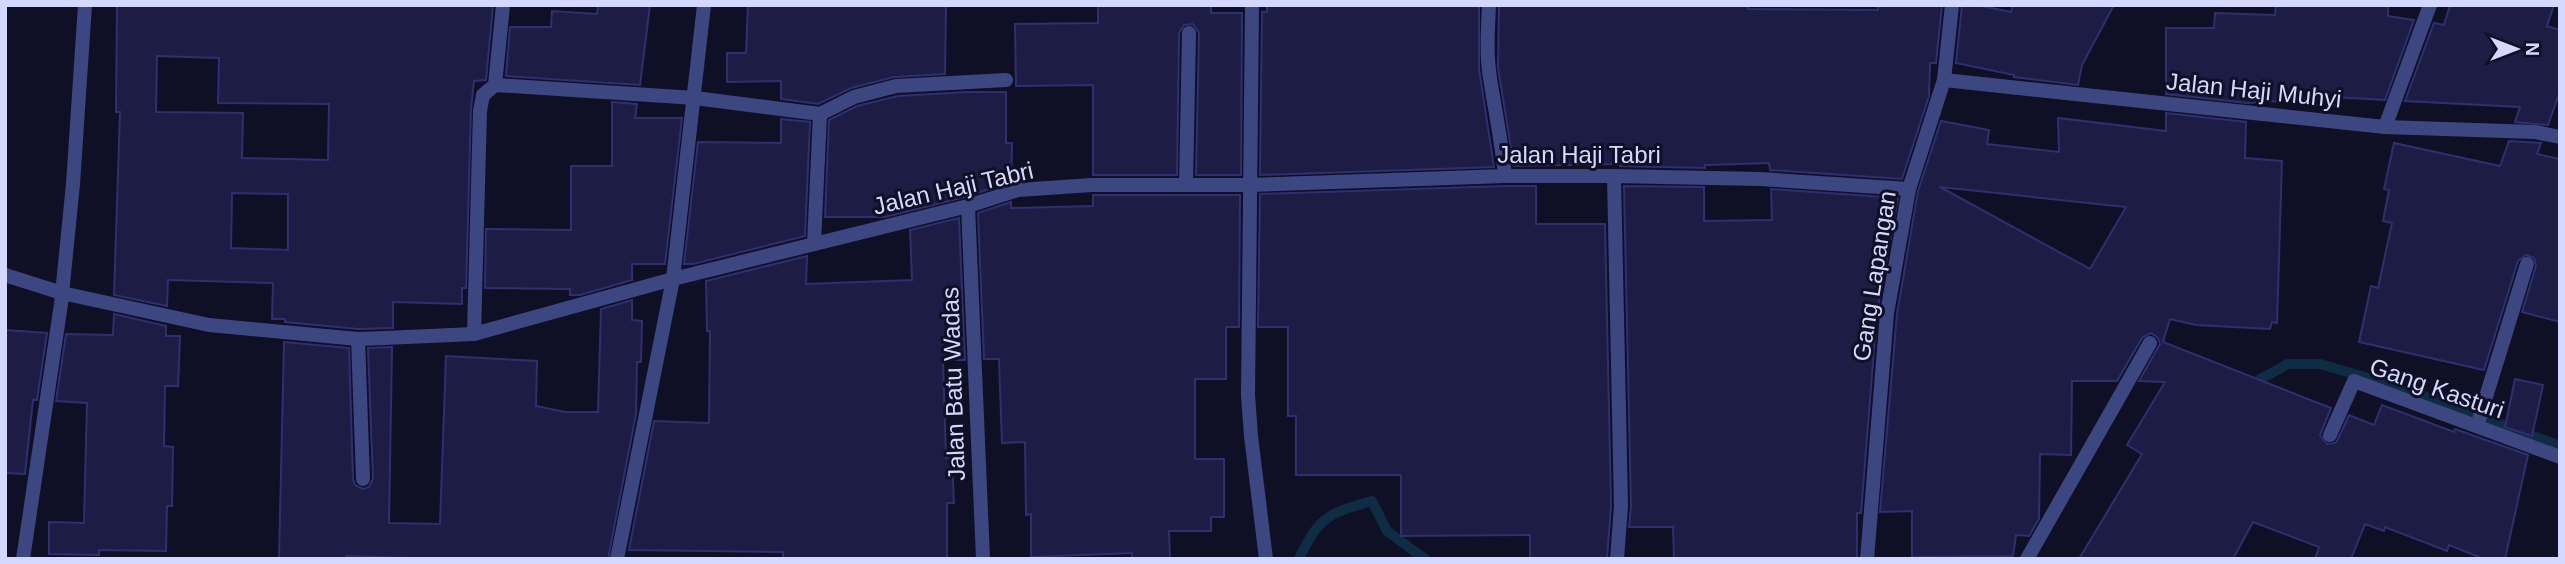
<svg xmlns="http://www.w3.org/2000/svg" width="2565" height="564" viewBox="0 0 2565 564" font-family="Arial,sans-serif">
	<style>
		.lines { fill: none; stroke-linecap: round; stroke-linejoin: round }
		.stream { stroke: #0e2d45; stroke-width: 10 }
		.building { fill: #1c1c45; stroke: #2f2f70; stroke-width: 2; fill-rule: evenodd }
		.minor { stroke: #3c4782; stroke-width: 14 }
		.labels { text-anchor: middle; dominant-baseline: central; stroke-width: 6; stroke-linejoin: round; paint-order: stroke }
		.street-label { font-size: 24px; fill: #d5d8fe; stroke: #0f1025 }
	</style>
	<rect width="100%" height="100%" fill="#0f1025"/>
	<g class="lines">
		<g class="stream">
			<polyline points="2253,390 2259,380 2288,364 2320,364 2396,386 2560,446"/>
			<path d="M1299,559C1319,516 1328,514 1372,501L1387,531L1425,559"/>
		</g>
	</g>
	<g class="building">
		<path d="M117,5H493L486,80L474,81L471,109L466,288H462V304L393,302V328L358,329L285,322V319H272L273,283L168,280L167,306L114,295L120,112H116ZM157,56L219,58L218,103L329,104L328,160L242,158L243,113L156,112ZM232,193L288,194V250L231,248Z"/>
		<polygon points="598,5 650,5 640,85 506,76 510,27 551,27 552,11 597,14"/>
		<polygon points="748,5 946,5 945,74 894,77 851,88 818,104 781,99 781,81 727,82 727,53 746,53"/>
		<polygon points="1098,5 1211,5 1211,13 1242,13 1241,175 1196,175 1199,33 1193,24 1184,25 1179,33 1177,175 1093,175 1093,85 1016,86 1015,24 1098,23"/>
		<polygon points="1267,5 1479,5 1479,69 1494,167 1260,175 1262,12 1267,12"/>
		<polygon points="1499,5 1749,5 1748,9 1878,10 1878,5 1942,5 1936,63 1930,63 1929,96 1902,179 1770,170 1769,163 1708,165 1705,165 1705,168 1620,166 1620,164 1514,166 1498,68"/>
		<polygon points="1962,5 1977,5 2011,12 2013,5 2114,5 2082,65 2078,85 2014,77 2014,75 1956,63"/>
		<polygon points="2276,5 2388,5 2388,16 2414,20 2385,100 2281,94 2280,101 2247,103 2166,94 2166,28 2214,28 2215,13 2275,15"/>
		<polygon points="2450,5 2554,5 2547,26 2560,30 2560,91 2548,125 2515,122 2520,107 2405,101 2434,23 2444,25"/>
		<polygon points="967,92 1006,92 1006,143 1012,143 1011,182 965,197 885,217 825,217 829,120 857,106 898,96"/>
		<polygon points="612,102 637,104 635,118 682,118 665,264 632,264 632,280 580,295 570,295 570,289 485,288 486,229 571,230 571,166 612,166"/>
		<path d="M2166,113L2246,122L2245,158L2282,161L2277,323L2272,322L2270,329L2196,325L2170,319L2163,342L2331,408L2320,435L2327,444L2335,443L2338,439L2349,415L2374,425L2382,405L2454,432L2455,429L2528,455L2505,559H2484L2449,545L2447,551L2385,527L2384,531L2365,524L2351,559H2315L2319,547L2253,522L2233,559H2079L2142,454L2127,445L2165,382L2139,381L2160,344L2158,338L2151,333L2142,338L2117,381H2072L2071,455L2040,454L2039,519L2029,536L2016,535L2013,556L1912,557V511L1880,512L1897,314L1918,191L1941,121L1989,130L1987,144L2059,152L2058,118L2166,131ZM1940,187L2126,207L2090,269Z"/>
		<polygon points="781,119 810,122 805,236 693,264 684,264 698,142 781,143"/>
		<polygon points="2509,141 2541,143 2537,154 2560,159 2560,322 2522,312 2536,266 2534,258 2526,255 2518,261 2484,370 2359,342 2371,286 2378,288 2392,223 2383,221 2389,190 2384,189 2394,143 2500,166"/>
		<polygon points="1505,186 1536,186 1536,224 1605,224 1611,506 1607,559 1530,559 1530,535 1401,536 1401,475 1296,475 1296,416 1288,416 1288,327 1258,327 1260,194"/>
		<polygon points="1624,186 1704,187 1704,221 1772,220 1771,189 1898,198 1877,312 1861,513 1857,513 1857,559 1674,559 1673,527 1629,527 1631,506"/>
		<polygon points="1093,195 1240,195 1239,327 1226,327 1226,379 1195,379 1195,459 1224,459 1224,517 1211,517 1211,531 1169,531 1170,559 1132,559 1132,553 1031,557 1031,514 1026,515 1025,442 1002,443 999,359 984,359 978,213 1011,202 1011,208 1093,206"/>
		<polygon points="959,218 965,360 943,360 946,458 952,458 954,503 947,503 947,558 783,559 783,552 629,550 654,421 709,423 710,331 707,331 706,281 807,256 806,284 912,280 910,230"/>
		<polygon points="632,300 632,320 642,321 641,362 637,362 636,414 608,559 446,559 346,556 346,559 279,559 284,342 349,348 353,479 355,485 363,489 369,487 373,479 368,348 392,347 389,523 440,524 446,356 537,361 536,406 565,412 598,412 601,309"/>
		<polygon points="114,314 166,326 166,336 180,336 178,386 165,386 164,446 173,447 172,506 167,506 166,551 99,550 99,555 49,554 49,522 84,523 87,403 56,401 66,334 113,335"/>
		<polygon points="5,330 47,333 37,400 33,400 25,474 5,473"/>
		<polygon points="2515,379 2543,385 2532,436 2505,427"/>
	</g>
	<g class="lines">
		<g class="minor">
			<polyline points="1252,5 1248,395 1251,436 1266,559"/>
			<path d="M1489,5C1488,29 1486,53 1490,78C1495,111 1502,143 1505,176"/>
			<polyline points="1944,80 2385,127 2535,132 2560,137"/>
			<polyline points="495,85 503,5"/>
			<polyline points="2385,127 2430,5"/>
			<polyline points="1614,176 1621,506 1617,559"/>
			<polyline points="1186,185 1189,33"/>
			<polyline points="968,206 983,559"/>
			<polyline points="814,244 820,114"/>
			<polyline points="5,275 62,293 209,325 358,339 384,338 474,334 673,279 968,206 1018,190 1092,185 1249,185 1505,176 1614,176 1760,179 1909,189"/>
			<polyline points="474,334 480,111 483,95 495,85 695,98 820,114 854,97 896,86 1006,80"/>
			<polyline points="358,339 363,479"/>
			<polyline points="2477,426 2527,264"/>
			<polyline points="2330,435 2354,381 2560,457"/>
			<polyline points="23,559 61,304 73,184 85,5"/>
			<polyline points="617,559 673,279 704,5"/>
			<polyline points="1867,559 1887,313 1909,189 1944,80 1952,5"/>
			<polyline points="2027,559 2150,343"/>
		</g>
	</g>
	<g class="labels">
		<g class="street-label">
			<text transform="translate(2254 90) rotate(6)">Jalan Haji Muhyi</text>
			<text x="1579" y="154">Jalan Haji Tabri</text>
			<text transform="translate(953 188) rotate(-13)">Jalan Haji Tabri</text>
			<text transform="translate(1874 276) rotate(-81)">Gang Lapangan</text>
			<text transform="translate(953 384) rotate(-92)">Jalan Batu Wadas</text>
			<text transform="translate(2437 388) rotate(19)">Gang Kasturi</text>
		</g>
	</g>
	<rect width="2565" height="564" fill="none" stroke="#d5d8fe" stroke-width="14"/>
	<g transform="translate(2516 49) rotate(90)" stroke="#0f1025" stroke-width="5" paint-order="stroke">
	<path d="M0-5L12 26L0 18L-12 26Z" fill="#d5d8fe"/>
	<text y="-10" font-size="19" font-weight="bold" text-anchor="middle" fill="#d5d8fe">N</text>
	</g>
</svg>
